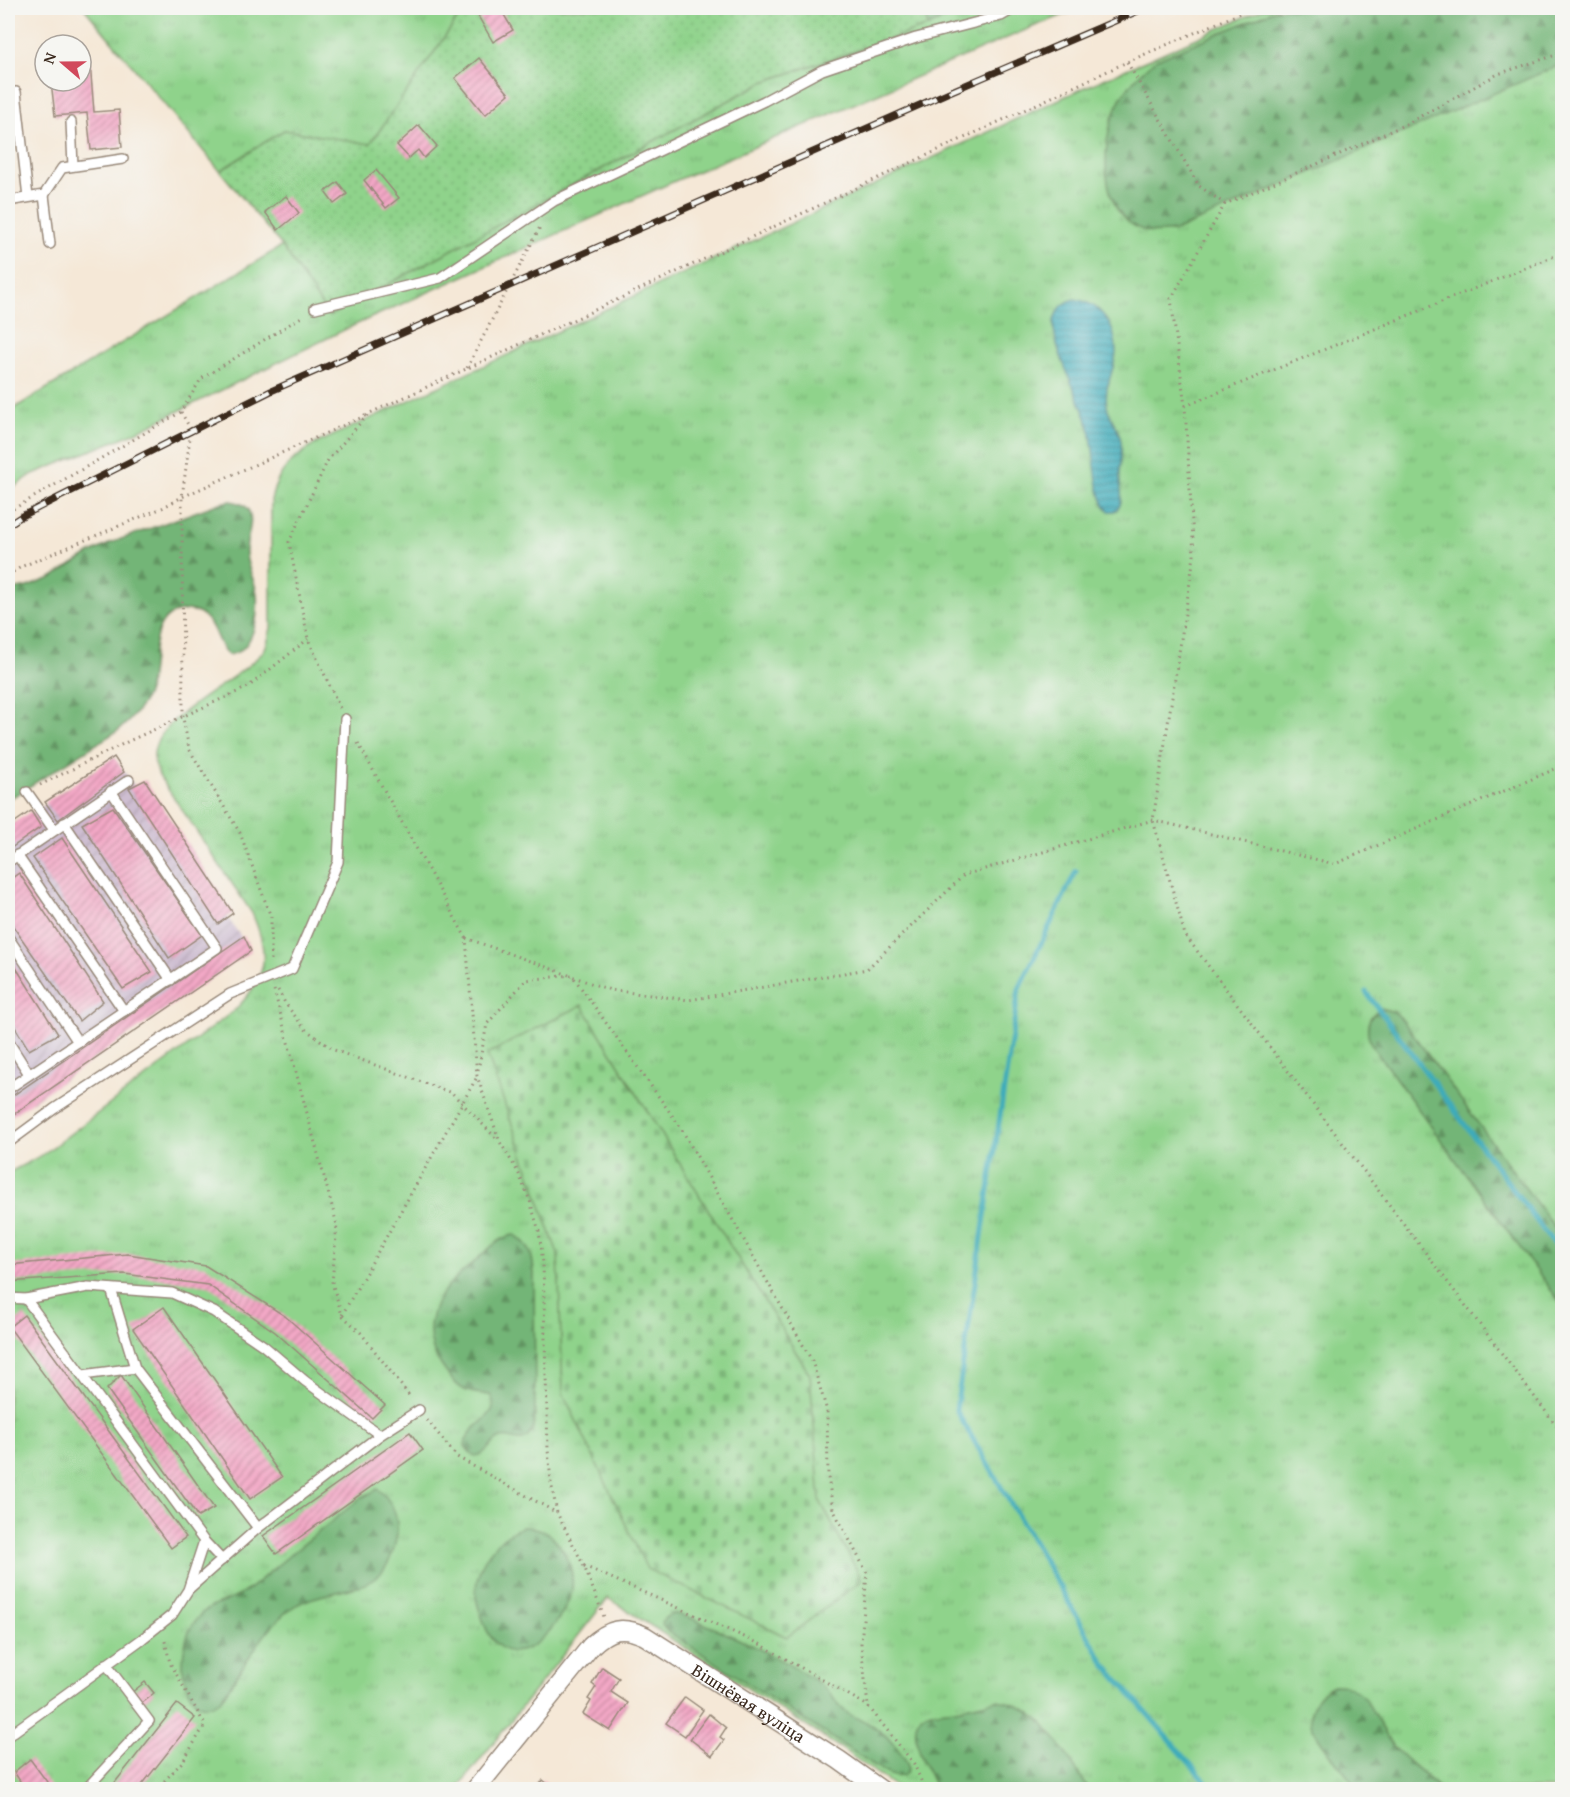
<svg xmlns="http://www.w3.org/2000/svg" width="1570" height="1797" viewBox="0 0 1570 1797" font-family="'Gentium Book Plus',serif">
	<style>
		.industrial { fill: url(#industrial-furrows) }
		.grass { fill: url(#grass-tufts); stroke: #657e54; stroke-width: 1.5 }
		.forest { fill: url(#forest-firs); stroke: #57704a; stroke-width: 1.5 }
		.cemetery { fill: url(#cemetery-stones); stroke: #657e54; stroke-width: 1.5 }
		.garden { fill: url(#garden-dots); stroke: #657e54; stroke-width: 1.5 }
		.water { fill: url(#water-rules); stroke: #3c6a6c; stroke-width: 1.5 }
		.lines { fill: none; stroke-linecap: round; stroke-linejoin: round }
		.stream { stroke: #3cabba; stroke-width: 5 }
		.building { fill: url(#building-hatch) }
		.lane-casing { stroke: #98897a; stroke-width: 12 }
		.street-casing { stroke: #98897a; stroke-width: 21 }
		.path { stroke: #98897a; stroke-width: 3; stroke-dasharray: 1.5 4.5; stroke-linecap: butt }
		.lane { stroke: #fff; stroke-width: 9 }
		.street { stroke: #fff; stroke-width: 18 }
		.rail-casing { stroke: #3b2a1e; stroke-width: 7 }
		.rail { stroke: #f6f6f2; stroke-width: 4.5; stroke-dasharray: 14; stroke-linecap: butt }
		.labels { text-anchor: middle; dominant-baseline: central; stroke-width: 6; stroke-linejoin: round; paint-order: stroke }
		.street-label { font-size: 18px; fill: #3b2a1e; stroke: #f6f6f2 }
	</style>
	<defs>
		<pattern id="industrial-furrows" width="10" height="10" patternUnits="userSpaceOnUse" patternTransform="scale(1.5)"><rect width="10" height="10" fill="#cebed1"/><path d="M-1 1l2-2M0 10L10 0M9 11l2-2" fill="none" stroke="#b2a3b3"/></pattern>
		<pattern id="grass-tufts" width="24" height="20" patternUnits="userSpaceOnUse" patternTransform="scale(1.5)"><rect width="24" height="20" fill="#8fd38b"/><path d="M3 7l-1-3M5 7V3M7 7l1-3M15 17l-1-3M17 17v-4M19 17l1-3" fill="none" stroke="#7cb578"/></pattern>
		<pattern id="forest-firs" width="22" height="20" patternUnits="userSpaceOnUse" patternTransform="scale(1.5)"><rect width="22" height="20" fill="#73b577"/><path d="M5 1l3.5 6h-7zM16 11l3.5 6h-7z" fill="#609361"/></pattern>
		<pattern id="cemetery-stones" width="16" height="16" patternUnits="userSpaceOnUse" patternTransform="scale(1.5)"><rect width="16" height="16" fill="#8fd38b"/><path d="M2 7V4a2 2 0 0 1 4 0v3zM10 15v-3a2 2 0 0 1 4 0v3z" fill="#7cb578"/></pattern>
		<pattern id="garden-dots" width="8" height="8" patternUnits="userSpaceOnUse" patternTransform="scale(1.5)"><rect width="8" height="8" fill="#8fd38b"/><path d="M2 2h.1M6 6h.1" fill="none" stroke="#7cb578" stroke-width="1.8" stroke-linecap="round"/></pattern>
		<pattern id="water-rules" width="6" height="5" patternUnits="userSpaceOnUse" patternTransform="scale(1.5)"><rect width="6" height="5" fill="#3cabba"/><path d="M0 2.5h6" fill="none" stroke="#348b97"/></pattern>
		<pattern id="building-hatch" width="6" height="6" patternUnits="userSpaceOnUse" patternTransform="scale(1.5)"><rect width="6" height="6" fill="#f3a8c6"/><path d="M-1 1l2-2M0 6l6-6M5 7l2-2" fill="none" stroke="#c689a0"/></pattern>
	</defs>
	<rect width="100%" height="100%" fill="#f6f6f2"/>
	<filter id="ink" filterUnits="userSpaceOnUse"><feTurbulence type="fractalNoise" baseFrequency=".0167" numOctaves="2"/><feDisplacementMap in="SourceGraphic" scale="12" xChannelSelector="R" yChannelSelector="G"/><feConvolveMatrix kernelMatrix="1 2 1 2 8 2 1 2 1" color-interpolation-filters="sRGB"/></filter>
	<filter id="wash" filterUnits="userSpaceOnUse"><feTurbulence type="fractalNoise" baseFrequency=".008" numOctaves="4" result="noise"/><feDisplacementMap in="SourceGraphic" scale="24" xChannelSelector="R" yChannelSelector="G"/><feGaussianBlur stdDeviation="1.35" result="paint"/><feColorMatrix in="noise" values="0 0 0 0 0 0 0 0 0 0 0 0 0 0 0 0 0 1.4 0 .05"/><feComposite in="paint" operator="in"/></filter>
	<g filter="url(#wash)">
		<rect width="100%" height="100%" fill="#f5e8d7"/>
		<polygon class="industrial" points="114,757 251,951 8,1118 8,830"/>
		<g class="grass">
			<polygon points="84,8 465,8 370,145 284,130 220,171"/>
			<polygon points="968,8 1082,8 1035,26 675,181 346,329 134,433 33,474 8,491 8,412 282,246 329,316 763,82 928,26"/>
			<path d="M1265,8H1562V1789H899L839,1747L608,1598L457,1789L8,1790V1173L42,1155L235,1010C267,977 271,956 252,913L159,776C158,771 154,764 154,758C151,716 241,682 264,650C268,644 269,635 271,628V500C278,469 292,459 317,443L1079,90Z"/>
		</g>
		<g class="forest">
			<polygon points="921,8 968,8 928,26"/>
			<path d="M1280,8H1562V64L1175,231C1164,232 1153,234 1143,230C1098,215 1101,143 1116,108C1125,88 1140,72 1157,59Z"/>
			<path d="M230,501C236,502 243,503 247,508C256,520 245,540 246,554C247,568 255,580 257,594C259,616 254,652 228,655C216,645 217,627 204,617C198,612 190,609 182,611C146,616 157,668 147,694C141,709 131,720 119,730L8,800V591L27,587L51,578L91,553L113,542L220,503Z"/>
			<path d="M1381,1008L1394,1012L1401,1018L1562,1238V1305L1372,1046C1365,1031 1366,1017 1381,1008Z"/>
			<path d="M515,1235C531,1245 533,1257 534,1274L535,1416C534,1424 533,1434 525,1439C517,1443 509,1435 501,1438C489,1442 488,1456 473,1456L465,1446C466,1424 505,1416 490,1395C482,1393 471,1394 463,1389C454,1384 447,1374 441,1365C423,1339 428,1308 449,1285C456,1277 465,1270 473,1263C486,1252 498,1237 515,1235Z"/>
			<path d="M378,1489C392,1501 399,1515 397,1534C389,1584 366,1585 324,1595C312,1598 299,1602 290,1609C260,1633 243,1670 220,1700C193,1719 183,1684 183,1663C183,1649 187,1631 196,1620C207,1604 228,1603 243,1593C256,1585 267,1574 279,1564C306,1542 333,1520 361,1498Z"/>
			<path d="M522,1527C541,1527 549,1531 560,1546C569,1559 574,1574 572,1589C568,1614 529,1668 500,1647C492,1641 486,1630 483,1620C480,1612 476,1603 476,1594C475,1565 496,1537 522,1527Z"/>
			<path d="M673,1614C686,1614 699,1622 712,1627C748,1643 789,1662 821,1685C832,1693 836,1705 846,1712C852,1717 860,1718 866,1722C881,1730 894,1743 903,1756C915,1774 902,1781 886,1773L667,1631C658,1623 663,1617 673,1614Z"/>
			<path d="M1334,1685C1342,1685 1349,1685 1356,1690C1371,1701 1381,1732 1395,1748C1408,1763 1425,1774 1439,1789H1358C1348,1776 1314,1737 1311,1723C1308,1706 1320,1691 1334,1685Z"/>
			<path d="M997,1700C1044,1704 1065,1756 1089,1789H936C929,1774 903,1727 923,1715C932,1710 945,1711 955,1709C969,1707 983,1702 997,1700Z"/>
		</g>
		<polygon class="cemetery" points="582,1005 810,1375 820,1501 862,1580 787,1637 647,1569 563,1393 558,1254 487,1054"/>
		<polygon class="garden" points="465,8 921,8 928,26 763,82 329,316 282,246 220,171 284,130 370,144"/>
		<path class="water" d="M1074,299C1100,302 1117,327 1116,352C1115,371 1103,387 1107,406C1110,419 1119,428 1121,441C1123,455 1119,469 1120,483C1121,490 1123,498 1120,505C1118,511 1114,512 1109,511C1094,499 1095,447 1089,427C1082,401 1047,340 1055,317C1058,308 1065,302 1074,299Z"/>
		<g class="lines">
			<g class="stream">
				<polyline points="1076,871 1019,989 956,1410 1106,1666 1213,1790"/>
				<polyline points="1366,992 1562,1255"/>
			</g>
		</g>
		<g id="blocks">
			<g class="building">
				<polygon points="492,8 500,8 513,30 493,42 478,16"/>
				<polygon points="479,58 509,94 485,115 455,78"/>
				<polygon points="90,63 94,112 119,110 122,147 91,150 87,113 55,116 51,81 81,81 81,64"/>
				<polygon points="419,125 437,146 424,158 418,150 409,158 397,145"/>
				<polygon points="376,170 399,198 386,208 364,180"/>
				<polygon points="338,182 347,194 334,204 325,192"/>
				<polygon points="286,196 299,213 278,230 265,212"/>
				<polygon points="114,757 124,772 58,820 45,802"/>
				<polygon points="145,780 233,913 218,924 129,788"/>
				<polygon points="113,807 202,935 169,958 82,824"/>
				<polygon points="31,811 41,827 8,850 8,827"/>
				<polygon points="62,838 152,972 123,989 33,858"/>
				<polygon points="19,873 103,1001 79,1021 8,919 8,881"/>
				<polygon points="244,936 251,951 8,1118 8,1099"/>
				<polygon points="8,955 58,1034 29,1050 8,1016"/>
				<polygon points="128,1254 206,1266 285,1316 385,1405 372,1418 275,1332 208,1285 124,1274 8,1282 8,1265"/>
				<polygon points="164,1307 282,1477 250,1499 133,1329"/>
				<polygon points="24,1315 186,1537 171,1548 9,1327"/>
				<polygon points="121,1375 214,1508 198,1517 107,1389"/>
				<polygon points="410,1432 423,1450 276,1554 263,1536"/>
				<polygon points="602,1667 619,1678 611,1692 628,1703 610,1731 583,1714 591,1701 588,1699 596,1687 592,1684"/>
				<polygon points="145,1682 154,1693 140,1704 131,1693"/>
				<polygon points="685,1697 703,1710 685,1736 666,1723"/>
				<polygon points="177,1704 195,1718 138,1790 109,1790"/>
				<polygon points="709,1714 726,1728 720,1737 724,1740 712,1756 690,1739"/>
				<polygon points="30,1759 53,1790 9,1790 20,1781 14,1772"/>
				<polygon points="543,1780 555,1790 535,1790"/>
			</g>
		</g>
	</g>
	<g filter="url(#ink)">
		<use href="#blocks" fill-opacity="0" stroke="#98897a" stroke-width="1.5"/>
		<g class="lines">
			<g class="lane-casing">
				<g id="lane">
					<polyline points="16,92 28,197"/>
					<polyline points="71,122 73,166"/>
					<polyline points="44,195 50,244"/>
					<polyline points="8,201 44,195 62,168 123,159"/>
					<polyline points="315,308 440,278 554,201 764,101 822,70 916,38 1001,16 1015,8"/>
					<polyline points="27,792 54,830"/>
					<polyline points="64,823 171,980"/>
					<polyline points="17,855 124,1011"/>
					<polyline points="8,862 129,780"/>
					<polyline points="8,937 78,1042"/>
					<polyline points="8,1041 29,1074"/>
					<polyline points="8,1089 217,948 111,791"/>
					<polyline points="8,1143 54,1109 230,994 292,969 338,862 345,719"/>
					<polyline points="111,1289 135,1368"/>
					<polyline points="8,1298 26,1299 88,1287 172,1293 214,1312 264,1346 305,1381 380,1435 419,1410"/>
					<polyline points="26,1299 204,1541 222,1560"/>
					<polyline points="83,1375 135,1368 258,1528"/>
					<polyline points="190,1588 258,1528 380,1435"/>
					<polyline points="8,1736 142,1639 172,1615 188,1590 204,1541"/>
					<polyline points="85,1790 149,1721 106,1664"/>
				</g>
			</g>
			<g class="street-casing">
				<g id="street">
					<path id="s1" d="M475,1790L591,1646C609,1629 622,1625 645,1636L839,1760L881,1790"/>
				</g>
			</g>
			<g class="path">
				<polyline points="1127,62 1199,186 1225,204 1347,151 1408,123 1498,74 1562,53"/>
				<polyline points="1225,204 1171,299 1185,406 1194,556 1153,820 1185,935 1562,1433"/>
				<polyline points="467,368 540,227"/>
				<polyline points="1185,406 1562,253"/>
				<polyline points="181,412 191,430 182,497 183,718 189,749 240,833 271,917 271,963"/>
				<polyline points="8,512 181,412 201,379 303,316"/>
				<polyline points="8,575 23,566 162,508 182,497 367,415"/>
				<polyline points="340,708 308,639 289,542 328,460 368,414 608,304 1127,62 1252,8"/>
				<polyline points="358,743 466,938 477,1076 500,1142 518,1172 530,1201 539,1231 543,1263 548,1450 551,1482 557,1513 584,1566 604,1617"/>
				<polyline points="40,785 131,740 248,687 308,639"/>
				<polyline points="8,805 16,799"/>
				<polyline points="466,938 610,990 689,1000 867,969 964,875 1153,820 1335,864 1562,766"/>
				<polyline points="274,990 337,1225 332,1283 342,1315 361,1333 411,1398"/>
				<polyline points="278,990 285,1003 305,1029 334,1050 452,1093 498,1140"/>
				<polyline points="478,1070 487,1024 526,980 572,975 681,1128 812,1361 827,1411 828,1477 833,1509 867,1573 861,1644 868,1706"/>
				<polyline points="342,1315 477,1077"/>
				<polyline points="427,1420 457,1457 557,1513"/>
				<polyline points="584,1566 758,1643 868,1706 914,1764 925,1790"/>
				<polyline points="156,1790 183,1761 205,1725 170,1663 164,1637"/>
			</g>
			<use href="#lane" class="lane"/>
			<use href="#street" class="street"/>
			<g class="rail-casing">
				<polyline id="rail" points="8,525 22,516 271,391 947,93 1145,8"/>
			</g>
			<use href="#rail" class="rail"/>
		</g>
	</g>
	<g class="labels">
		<g class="street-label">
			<text stroke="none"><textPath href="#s1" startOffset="368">Вішнёвая вуліца</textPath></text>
		</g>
	</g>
	<rect width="1570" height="1797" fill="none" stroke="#f6f6f2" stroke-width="30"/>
	<g transform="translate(63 63) rotate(290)"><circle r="28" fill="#f6f6f2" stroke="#aba49d" stroke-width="1.5"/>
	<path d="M0-4.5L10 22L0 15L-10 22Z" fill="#d1495b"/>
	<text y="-9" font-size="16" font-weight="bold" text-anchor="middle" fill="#3b2a1e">N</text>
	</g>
</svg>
